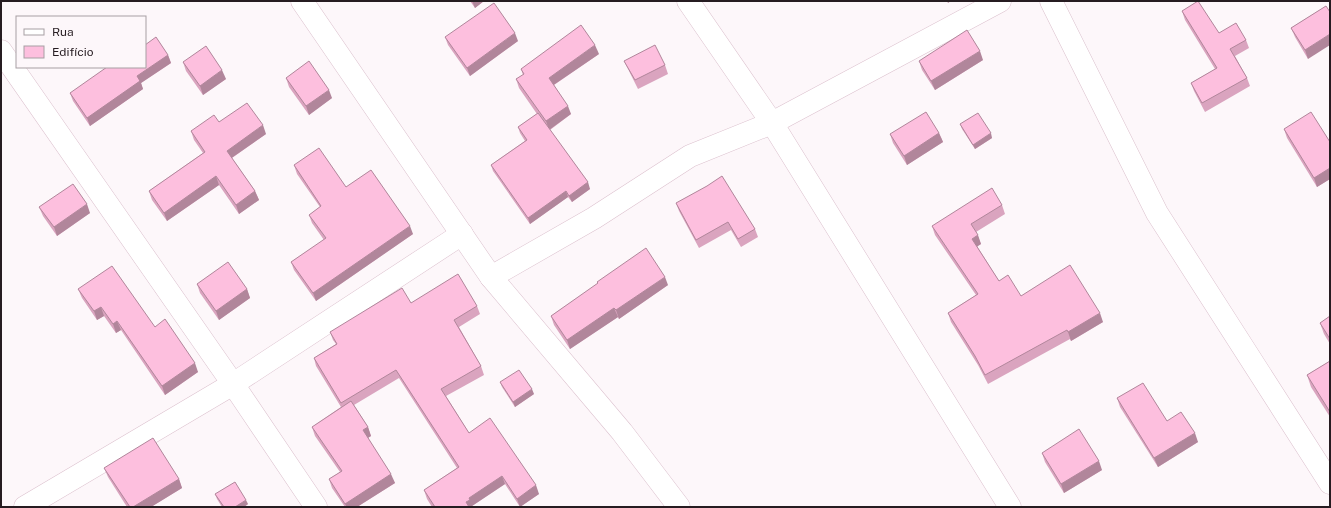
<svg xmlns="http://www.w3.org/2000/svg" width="1331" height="508" viewBox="0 0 1331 508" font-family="'Public Sans',sans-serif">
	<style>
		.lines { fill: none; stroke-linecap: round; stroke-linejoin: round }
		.minor-casing { stroke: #dcc1ce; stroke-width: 23 }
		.minor { stroke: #fff; stroke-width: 22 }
		.wall { fill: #daa4bf }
		.shaded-wall { fill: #b1869b }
		.building { fill: #fdbfde; stroke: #b1869b }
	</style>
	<rect width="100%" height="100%" fill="#fdf7fa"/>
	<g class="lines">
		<g class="minor-casing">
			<g id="minor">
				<polyline points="302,1 491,277 622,432 679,507"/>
				<polyline points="688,1 772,123 1010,507"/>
				<polyline points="1051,1 1157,213 1330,483"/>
				<polyline points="1,51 233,384 316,507"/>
				<polyline points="491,277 594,218 690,156 772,123 1000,1"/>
				<polyline points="25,507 233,384 462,234"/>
			</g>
		</g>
		<use href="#minor" class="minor"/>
	</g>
	<g class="wall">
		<polygon points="470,1 484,1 475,8"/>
		<polygon points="1326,6 1308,59 1295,37 1291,28"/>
		<polygon points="1182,11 1219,33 1246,40 1249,48 1235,56 1247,78 1250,86 1205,112 1194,91 1191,83 1215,69 1185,20"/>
		<polygon points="445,37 518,41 470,76 448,45"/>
		<polygon points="599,54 554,85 571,114 550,130 590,189 572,202 568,197 530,224 493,171 491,165 525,141 520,133 518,127 537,114 519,88 516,79 523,75 521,69"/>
		<polygon points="168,55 171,63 141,83 143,89 90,126 73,101 70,93"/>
		<polygon points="983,60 935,90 922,70 919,61"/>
		<polygon points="624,61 665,65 668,74 638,89"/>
		<polygon points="183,62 226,79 203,95 186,71"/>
		<polygon points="286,78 332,98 309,115 289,87"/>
		<polygon points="219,122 266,134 232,158 255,191 259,200 239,214 219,185 167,221 152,200 149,191 203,153 194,140 191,131"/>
		<polygon points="960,124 992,138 975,149 962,129"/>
		<polygon points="1284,129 1330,142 1330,179 1317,187 1287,138"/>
		<polygon points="939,133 943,142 907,165 893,143 890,134"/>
		<polygon points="294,165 346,187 413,234 316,301 294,270 291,262 324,240 312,223 309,215 320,207 297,174"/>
		<polygon points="676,203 755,229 758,237 741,247 731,230 699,248 679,211"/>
		<polygon points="1002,205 1005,214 976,232 981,244 977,246 999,281 1021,296 1103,322 1071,341 1070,339 988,384 978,365 951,322 948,313 976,295 935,235 932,226"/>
		<polygon points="39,207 90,213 57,236 43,216"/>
		<polygon points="597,282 668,285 619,319 618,317 570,349 554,325 551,316 598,284"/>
		<polygon points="197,284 247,289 250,298 219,320 200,293"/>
		<polygon points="78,289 155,327 198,372 165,395 121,330 116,333 104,316 97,320 82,298"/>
		<polygon points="411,303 477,306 480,314 459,327 481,366 484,375 446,396 469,433 539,494 520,507 505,484 472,506 473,507 432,507 427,499 424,490 457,468 399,378 354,405 368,427 371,436 368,438 395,483 357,507 345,507 332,488 329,479 340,472 315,436 312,427 341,407 316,366 314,358 336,344 333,340 330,332"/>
		<polygon points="1330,316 1330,344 1324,334 1320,323"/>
		<polygon points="1330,361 1330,417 1311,387 1307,375"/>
		<polygon points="500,382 534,394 515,407 502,387"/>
		<polygon points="1117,398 1167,421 1198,442 1158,467 1120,407"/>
		<polygon points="1042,453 1102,470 1064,493 1045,462"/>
		<polygon points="104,468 179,479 182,488 151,507 127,507 108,477"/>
		<polygon points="215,494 248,504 244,507 222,507 217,499"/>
	</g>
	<g class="shaded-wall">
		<polygon points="472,1 484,1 475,8"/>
		<polygon points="947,1 951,1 948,3"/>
		<polygon points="515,33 518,41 470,76 467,68"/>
		<polygon points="1330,34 1330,45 1308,59 1305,50"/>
		<polygon points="595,45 599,54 552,86 549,78"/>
		<polygon points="980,51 983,60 935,90 931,81"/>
		<polygon points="168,55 171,63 141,83 143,89 90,126 87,118 137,76"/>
		<polygon points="222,70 226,79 203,95 200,86"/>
		<polygon points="329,90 332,98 309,115 306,106"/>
		<polygon points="568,106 571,114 549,130 546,121"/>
		<polygon points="263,125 266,134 230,159 227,151"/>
		<polygon points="939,133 943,142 907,165 904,156"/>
		<polygon points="991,133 992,138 975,149 973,145"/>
		<polygon points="1330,168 1330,179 1317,187 1314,178"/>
		<polygon points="216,176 219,185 167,221 164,213"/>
		<polygon points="588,182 590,189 572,202 569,196"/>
		<polygon points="255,191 259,200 239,214 236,205"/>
		<polygon points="566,191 568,197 530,224 528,218"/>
		<polygon points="87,204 90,213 57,236 54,227"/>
		<polygon points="410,226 413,234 316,301 313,293"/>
		<polygon points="978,235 981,244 975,248 972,239"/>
		<polygon points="665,277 668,285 619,319 616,310"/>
		<polygon points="247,289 250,298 219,320 216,311"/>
		<polygon points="101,307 104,316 97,320 94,311"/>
		<polygon points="614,308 618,317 570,349 567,340"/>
		<polygon points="1100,313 1103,322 1071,341 1068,332"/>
		<polygon points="117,321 121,330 116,333 113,324"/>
		<polygon points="195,363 198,372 165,395 162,386"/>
		<polygon points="532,389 534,394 515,407 513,402"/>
		<polygon points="368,427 371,436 366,439 363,430"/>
		<polygon points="1195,433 1198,442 1158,467 1154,458"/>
		<polygon points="1099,461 1102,470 1064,493 1061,484"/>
		<polygon points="391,474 395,483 357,507 347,507 345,504"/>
		<polygon points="502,476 505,484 472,506 473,507 468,507 466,502 469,498"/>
		<polygon points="179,479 182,488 151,507 133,507"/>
		<polygon points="536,485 539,494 520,507 517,499"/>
		<polygon points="246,500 248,504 244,507 235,507"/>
	</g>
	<g class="building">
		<polygon points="1198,1 1219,33 1236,23 1246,40 1230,49 1247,78 1202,103 1191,83 1217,68 1182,11"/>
		<polygon points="494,3 515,33 467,68 445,37"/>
		<polygon points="1326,6 1330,12 1330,34 1305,50 1291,28"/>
		<polygon points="581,25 595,45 549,78 568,106 546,121 516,79 524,74 521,69"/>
		<polygon points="967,30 980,51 931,81 919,61"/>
		<polygon points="156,37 168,55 137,76 140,81 87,118 70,93 107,67 145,67 145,45"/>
		<polygon points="655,45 665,65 635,80 624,61"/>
		<polygon points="206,46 222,70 200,86 183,62"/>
		<polygon points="309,61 329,90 306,106 286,78"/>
		<polygon points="247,103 263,125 227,151 255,191 236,205 216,176 164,213 149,191 205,152 191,131 214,115 219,122"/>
		<polygon points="926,112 939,133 904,156 890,134"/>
		<polygon points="1311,112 1330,142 1330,168 1314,178 1284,129"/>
		<polygon points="538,113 588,182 569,196 566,191 528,218 491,165 527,140 518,127"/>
		<polygon points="978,113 991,133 973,145 960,124"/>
		<polygon points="319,148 346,187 371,170 410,226 313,293 291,262 326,238 309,215 321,206 294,165"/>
		<polygon points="722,176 755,229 738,239 728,222 696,240 676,203 707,186"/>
		<polygon points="73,184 87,204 54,227 39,207"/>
		<polygon points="992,188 1002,205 971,224 978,235 972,239 999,281 1008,275 1021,296 1070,265 1100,313 1068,332 1067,330 985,375 975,356 948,313 978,294 932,226"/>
		<polygon points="646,248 665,277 616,310 614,308 567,340 551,316 598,283 597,282"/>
		<polygon points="228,262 247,289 216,311 197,284"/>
		<polygon points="112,266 155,327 165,319 195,363 162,386 117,321 113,324 101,307 94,311 78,289"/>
		<polygon points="458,274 477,306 454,320 481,366 441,389 469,433 490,418 536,485 517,499 502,476 469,498 470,500 466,502 469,507 435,507 424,490 459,467 396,370 341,403 314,358 337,344 330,332 402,288 411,303"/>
		<polygon points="1330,316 1330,339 1320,323"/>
		<polygon points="1330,361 1330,412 1307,375"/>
		<polygon points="519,370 532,389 513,402 500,382"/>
		<polygon points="1143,383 1167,421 1181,412 1195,433 1154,458 1117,398"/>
		<polygon points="351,401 368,427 363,430 391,474 345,504 329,479 342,471 312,427"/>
		<polygon points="1079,429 1099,461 1061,484 1042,453"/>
		<polygon points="153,438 179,479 133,507 130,507 104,468"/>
		<polygon points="235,482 246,500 235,507 224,507 215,494"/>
	</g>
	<rect width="1331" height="508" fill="none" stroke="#261c21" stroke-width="4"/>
	<rect x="16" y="16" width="130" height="52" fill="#fdf7fa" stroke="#a79fa3"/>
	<rect x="24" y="29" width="20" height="6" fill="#ffffff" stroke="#a79fa3"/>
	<text x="52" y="36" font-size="12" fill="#261c21">Rua</text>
	<rect x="24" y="46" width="20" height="12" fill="#fdbfde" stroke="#a79fa3"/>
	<text x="52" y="56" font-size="12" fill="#261c21">Edifício</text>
</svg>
